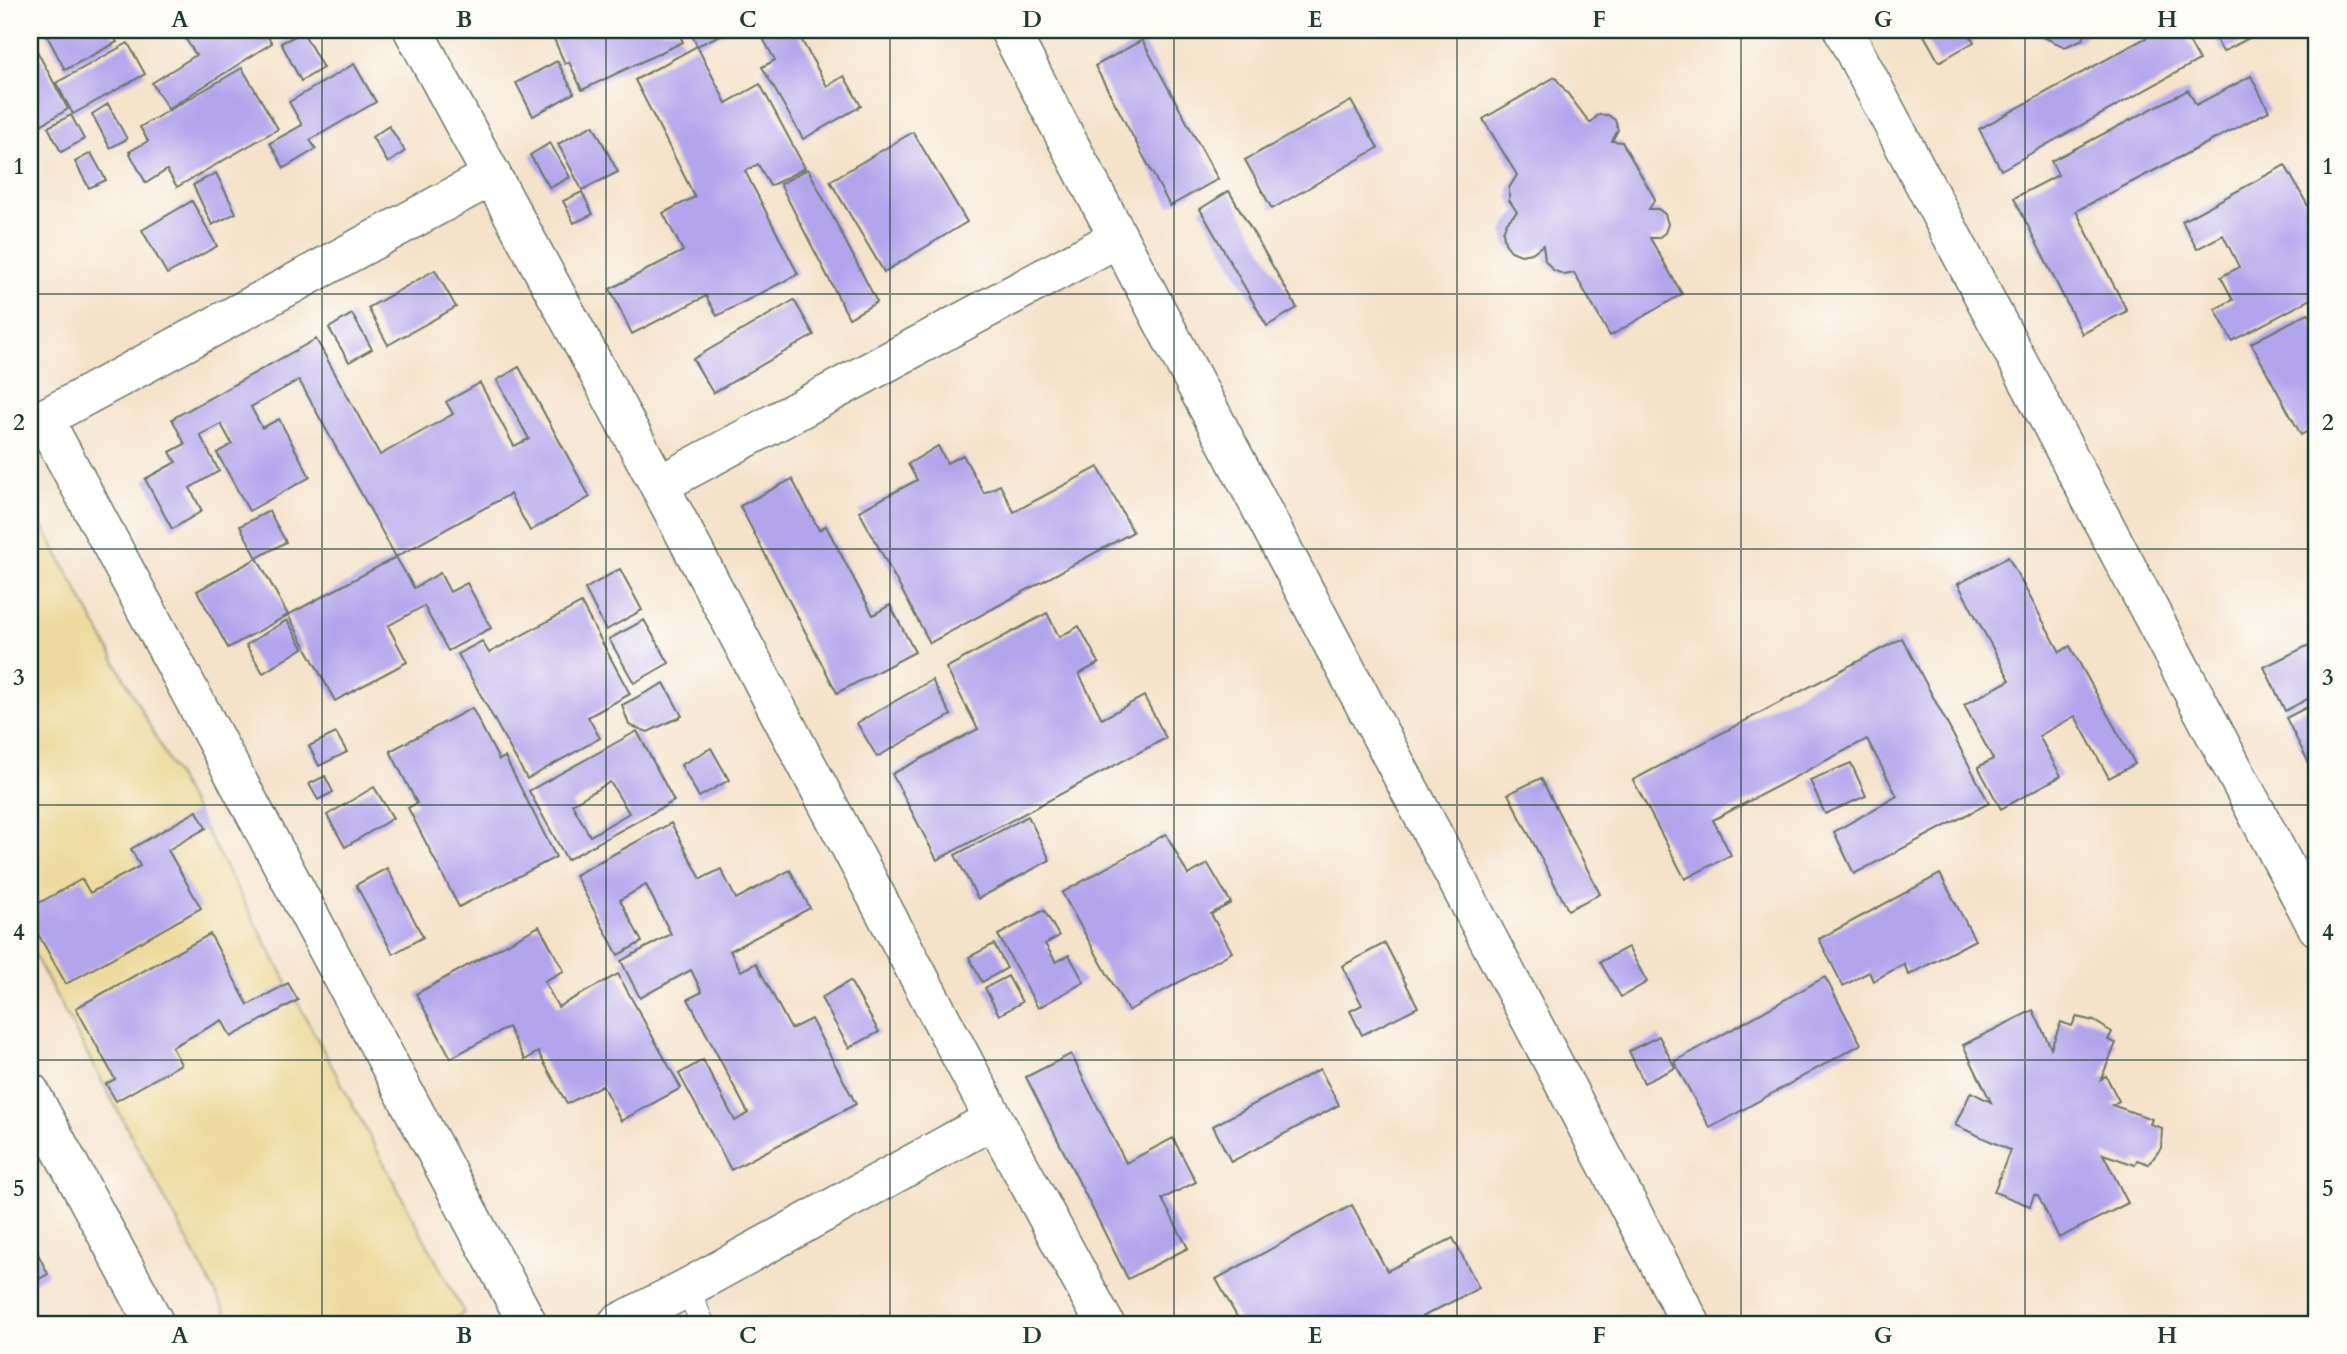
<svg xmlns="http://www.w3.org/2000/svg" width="2347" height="1354" viewBox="0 0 2347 1354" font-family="Cardo,serif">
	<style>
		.sand { fill: #eeda9e; stroke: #868c69; stroke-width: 2 }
		.building { fill: #b3a5ec; fill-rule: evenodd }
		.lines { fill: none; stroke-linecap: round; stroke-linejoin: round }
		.lane-casing { stroke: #6a7768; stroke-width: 25 }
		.street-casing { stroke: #6a7768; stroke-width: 41 }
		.lane { stroke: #fff; stroke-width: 23 }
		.street { stroke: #fff; stroke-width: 38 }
		.grid { fill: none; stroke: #1f3d34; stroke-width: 2; stroke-opacity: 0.55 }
		.neatline { fill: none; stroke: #1f3d34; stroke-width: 2.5 }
		.grid-label { font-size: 23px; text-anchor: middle; font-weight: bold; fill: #1f3d34 }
	</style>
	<rect width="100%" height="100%" fill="#fdfcf7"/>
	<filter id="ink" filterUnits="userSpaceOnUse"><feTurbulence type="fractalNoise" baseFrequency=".0143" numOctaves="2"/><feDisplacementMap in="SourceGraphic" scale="14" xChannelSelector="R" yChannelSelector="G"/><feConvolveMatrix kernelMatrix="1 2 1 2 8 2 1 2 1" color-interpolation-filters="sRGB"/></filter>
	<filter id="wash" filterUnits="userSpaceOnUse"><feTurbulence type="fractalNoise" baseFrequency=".00686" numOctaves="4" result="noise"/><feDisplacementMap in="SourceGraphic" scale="28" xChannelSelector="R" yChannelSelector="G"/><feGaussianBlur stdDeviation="1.57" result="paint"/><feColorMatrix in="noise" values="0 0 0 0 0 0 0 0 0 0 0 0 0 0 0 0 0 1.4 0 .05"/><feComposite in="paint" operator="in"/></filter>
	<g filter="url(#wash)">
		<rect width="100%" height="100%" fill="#f4e2c9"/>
		<polygon class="sand" points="38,517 464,1313 444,1324 232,1324 30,947 30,522"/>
		<g id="blocks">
			<g class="building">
				<polygon points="44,30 110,30 117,42 65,70"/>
				<polygon points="180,30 273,30 266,34 272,43 168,109 152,83 196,55"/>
				<polygon points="550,30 677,30 683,42 582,90 569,62 565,64"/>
				<polygon points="690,30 731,30 697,46"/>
				<polygon points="765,30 796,30 827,86 844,76 861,106 803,139 762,67 775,60 760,33"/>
				<polygon points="1921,30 1967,30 1974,42 1939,62"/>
				<polygon points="2028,30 2086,30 2083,39 2065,47"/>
				<polygon points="2160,30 2183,30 2199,60 2001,170 1979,129"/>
				<polygon points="2211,30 2264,30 2223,52"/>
				<polygon points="303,32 323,68 301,81 281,43"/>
				<polygon points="30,38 68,109 30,131"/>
				<polygon points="1142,40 1218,179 1170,206 1095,66"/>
				<polygon points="128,43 145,74 73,114 56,83"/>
				<polygon points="697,46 726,103 760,84 805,168 770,186 758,164 745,171 798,274 717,316 706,296 632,334 610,289 683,251 663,213 695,197 635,80"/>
				<polygon points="557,61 574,93 533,116 516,83"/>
				<polygon points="354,64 376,102 310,140 316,149 284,168 270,143 302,125 289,102"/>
				<polygon points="242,68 278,129 177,187 167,170 146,183 129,152 148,141 140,127"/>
				<polygon points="2251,76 2269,111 2076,211 2127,311 2082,334 2014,198 2058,175 2051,161 2188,90 2196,105"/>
				<polygon points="1555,77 1590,123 1598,115 1608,115 1615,120 1618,130 1612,141 1622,142 1655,199 1649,209 1658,209 1665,214 1668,224 1665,233 1658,238 1650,238 1682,294 1610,336 1574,273 1565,275 1553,270 1545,260 1543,245 1532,253 1521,255 1511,251 1505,243 1503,232 1507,222 1517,212 1509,200 1509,188 1517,175 1483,119"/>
				<polygon points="1351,101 1378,148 1272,209 1245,160"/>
				<polygon points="108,104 127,139 110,148 92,114"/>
				<polygon points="71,115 84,139 61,152 48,127"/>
				<polygon points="593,125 618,172 582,190 558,144"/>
				<polygon points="389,126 405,151 388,163 372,137"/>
				<polygon points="913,132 967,222 884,272 830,181"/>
				<polygon points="550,143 570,177 550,188 530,155"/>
				<polygon points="91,153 106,180 89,188 75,162"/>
				<polygon points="2285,165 2317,222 2317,296 2232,341 2215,309 2233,300 2221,277 2239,267 2223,235 2197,249 2182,221"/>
				<polygon points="808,169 877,302 849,318 780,184"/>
				<polygon points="216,173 236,213 212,225 193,185"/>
				<polygon points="1229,191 1297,308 1267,326 1200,209"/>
				<polygon points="582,192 593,214 574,223 563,201"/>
				<polygon points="192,201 217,246 167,274 142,230"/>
				<polygon points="435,270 456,307 388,345 368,308"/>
				<polygon points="794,300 814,335 713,393 693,359"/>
				<polygon points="2308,313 2317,330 2317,426 2301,435 2251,343"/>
				<polygon points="352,314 372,349 349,362 329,328"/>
				<polygon points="316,339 380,455 453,414 446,402 480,383 514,446 529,439 497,380 519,367 590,497 530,531 510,494 396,557 299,380 251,407 262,428 279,419 310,477 249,511 217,453 232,444 221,424 200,435 219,471 190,488 202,511 172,529 145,479 176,462 170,452 185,444 172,419"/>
				<polygon points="938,446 947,463 963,455 984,493 1000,485 1014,512 1098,467 1133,532 930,643 859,511 917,480 908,464"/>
				<polygon points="792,479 819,530 826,526 873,615 890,605 915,652 837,693 740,506"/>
				<polygon points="269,511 286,542 257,558 240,526"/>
				<polygon points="396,557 414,588 440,573 450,592 467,583 491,628 448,651 424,606 388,626 407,662 335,701 288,615"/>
				<polygon points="2008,557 2060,652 2070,646 2135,764 2109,778 2075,716 2039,736 2061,776 2001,809 1978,767 1993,759 1964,705 2010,680 1958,584"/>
				<polygon points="257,558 288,615 228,648 197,591"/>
				<polygon points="620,569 642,610 606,630 585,589"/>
				<polygon points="581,603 630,694 588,717 600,738 527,779 458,654 482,641 489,653"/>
				<polygon points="1047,613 1059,637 1079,626 1099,663 1079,674 1102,719 1144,696 1166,738 937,860 892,774 978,729 946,668"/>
				<polygon points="287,620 303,648 263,673 246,645"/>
				<polygon points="644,620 669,663 634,683 609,639"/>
				<polygon points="1902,638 1989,803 1854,874 1834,832 1897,796 1867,739 1713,820 1731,855 1685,879 1633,780"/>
				<polygon points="2309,645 2317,660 2317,694 2285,711 2264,667"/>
				<polygon points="932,680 951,715 877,757 857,723"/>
				<polygon points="664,683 682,716 648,732 629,725 622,705"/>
				<polygon points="2317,702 2317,779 2286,718"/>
				<polygon points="472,708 499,760 505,757 556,857 459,907 408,808 417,803 390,751"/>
				<path d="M637,731L674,801L567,860L529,791ZM610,782L629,813L590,836L572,804Z"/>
				<polygon points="336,733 347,752 319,766 309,746"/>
				<polygon points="711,748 729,780 699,797 681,765"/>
				<polygon points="1851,763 1866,796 1825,814 1810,780"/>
				<polygon points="325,776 333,792 318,800 309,784"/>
				<polygon points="1541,778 1600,894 1568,910 1508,794"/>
				<polygon points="374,787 393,818 345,847 327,815"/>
				<polygon points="197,811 206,828 168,850 201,908 66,984 33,925 30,927 30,908 82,879 90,893 140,866 131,849"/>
				<polygon points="1028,816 1050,860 978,899 955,855"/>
				<polygon points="671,823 701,879 721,869 736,899 790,870 810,908 730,951 741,971 756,963 791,1029 811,1019 856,1104 731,1170 679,1074 703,1060 735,1121 748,1113 688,999 702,992 691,970 640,998 621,961 671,934 646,885 620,900 642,942 618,955 575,875"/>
				<polygon points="1166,834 1188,875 1208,864 1231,903 1211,914 1232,952 1128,1011 1062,893"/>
				<polygon points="387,868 423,937 393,954 356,885"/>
				<polygon points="1940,874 1975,940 1909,975 1904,964 1873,981 1869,972 1843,986 1819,939"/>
				<polygon points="1044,910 1059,936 1045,944 1056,962 1069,955 1084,982 1038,1008 998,935"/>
				<polygon points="539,926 564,971 544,981 558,1007 618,974 681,1088 621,1121 602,1085 567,1104 538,1052 525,1060 508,1027 451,1058 416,994"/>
				<polygon points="210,934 248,1005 288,983 298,1000 231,1037 222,1020 172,1047 181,1064 116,1101 106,1084 115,1079 76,1008"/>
				<polygon points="1385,943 1418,1007 1362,1035 1350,1011 1362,1005 1342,966"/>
				<polygon points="994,944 1007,968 982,982 969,957"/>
				<polygon points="1628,947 1647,982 1621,997 1600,962"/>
				<polygon points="1008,976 1022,1002 999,1015 985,988"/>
				<polygon points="1825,977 1861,1044 1710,1128 1674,1062"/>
				<polygon points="850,981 879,1032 849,1048 821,998"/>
				<polygon points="2033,1010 2051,1048 2061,1022 2072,1026 2076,1017 2094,1021 2112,1032 2108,1040 2116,1043 2101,1079 2106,1076 2119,1101 2112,1105 2152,1119 2150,1124 2162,1128 2161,1148 2149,1164 2137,1160 2135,1165 2103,1154 2128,1203 2059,1238 2038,1196 2034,1195 2030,1206 1994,1192 2010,1150 1955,1125 1971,1092 1991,1102 1963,1045"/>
				<polygon points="1659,1036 1675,1068 1644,1083 1629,1051"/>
				<polygon points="1071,1054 1126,1163 1173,1138 1196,1182 1162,1199 1188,1248 1128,1279 1026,1077"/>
				<polygon points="1320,1069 1339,1105 1231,1162 1213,1126"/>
				<polygon points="1352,1205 1387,1271 1453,1238 1479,1288 1414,1321 1416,1324 1241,1324 1216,1279"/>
				<polygon points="32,1242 48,1274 30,1284 30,1243"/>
				<polygon points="863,1315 885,1324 859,1324"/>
			</g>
		</g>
	</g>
	<g filter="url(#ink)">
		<use href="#blocks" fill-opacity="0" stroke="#6a7768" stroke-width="2"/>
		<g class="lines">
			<g class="lane-casing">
				<polyline id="lane" points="687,1288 703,1324"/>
			</g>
			<g class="street-casing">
				<g id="street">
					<polyline points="413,30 659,485 994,1119 1105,1324"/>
					<polyline points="1009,30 1691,1324"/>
					<polyline points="1843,30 2317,927"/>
					<polyline points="44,419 528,1324"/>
					<polyline points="30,426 492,176"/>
					<polyline points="659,485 1118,238"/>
					<polyline points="30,1092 155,1324"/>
					<polyline points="617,1324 687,1288 994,1119"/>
				</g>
			</g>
			<use href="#lane" class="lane"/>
			<use href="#street" class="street"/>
		</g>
	</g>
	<path class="grid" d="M322,30V1324M606,30V1324M890,30V1324M1174,30V1324M1457,30V1324M1741,30V1324M2025,30V1324M30,294H2317M30,549H2317M30,805H2317M30,1060H2317"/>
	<rect width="2347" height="1354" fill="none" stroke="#fdfcf7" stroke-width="77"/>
	<rect x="38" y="38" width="2270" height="1278" class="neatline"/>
	<g class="grid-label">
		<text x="180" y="27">A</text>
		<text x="464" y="27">B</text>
		<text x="748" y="27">C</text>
		<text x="1032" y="27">D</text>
		<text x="1315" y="27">E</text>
		<text x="1599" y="27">F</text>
		<text x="1883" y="27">G</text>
		<text x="2167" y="27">H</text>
		<text x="19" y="174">1</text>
		<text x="2328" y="174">1</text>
		<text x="19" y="430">2</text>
		<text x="2328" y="430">2</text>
		<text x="19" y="685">3</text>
		<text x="2328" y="685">3</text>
		<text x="19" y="940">4</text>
		<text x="2328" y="940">4</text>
		<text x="19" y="1196">5</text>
		<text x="2328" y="1196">5</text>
		<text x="180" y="1343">A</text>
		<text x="464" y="1343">B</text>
		<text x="748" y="1343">C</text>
		<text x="1032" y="1343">D</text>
		<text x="1315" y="1343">E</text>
		<text x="1599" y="1343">F</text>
		<text x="1883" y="1343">G</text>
		<text x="2167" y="1343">H</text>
	</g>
</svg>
